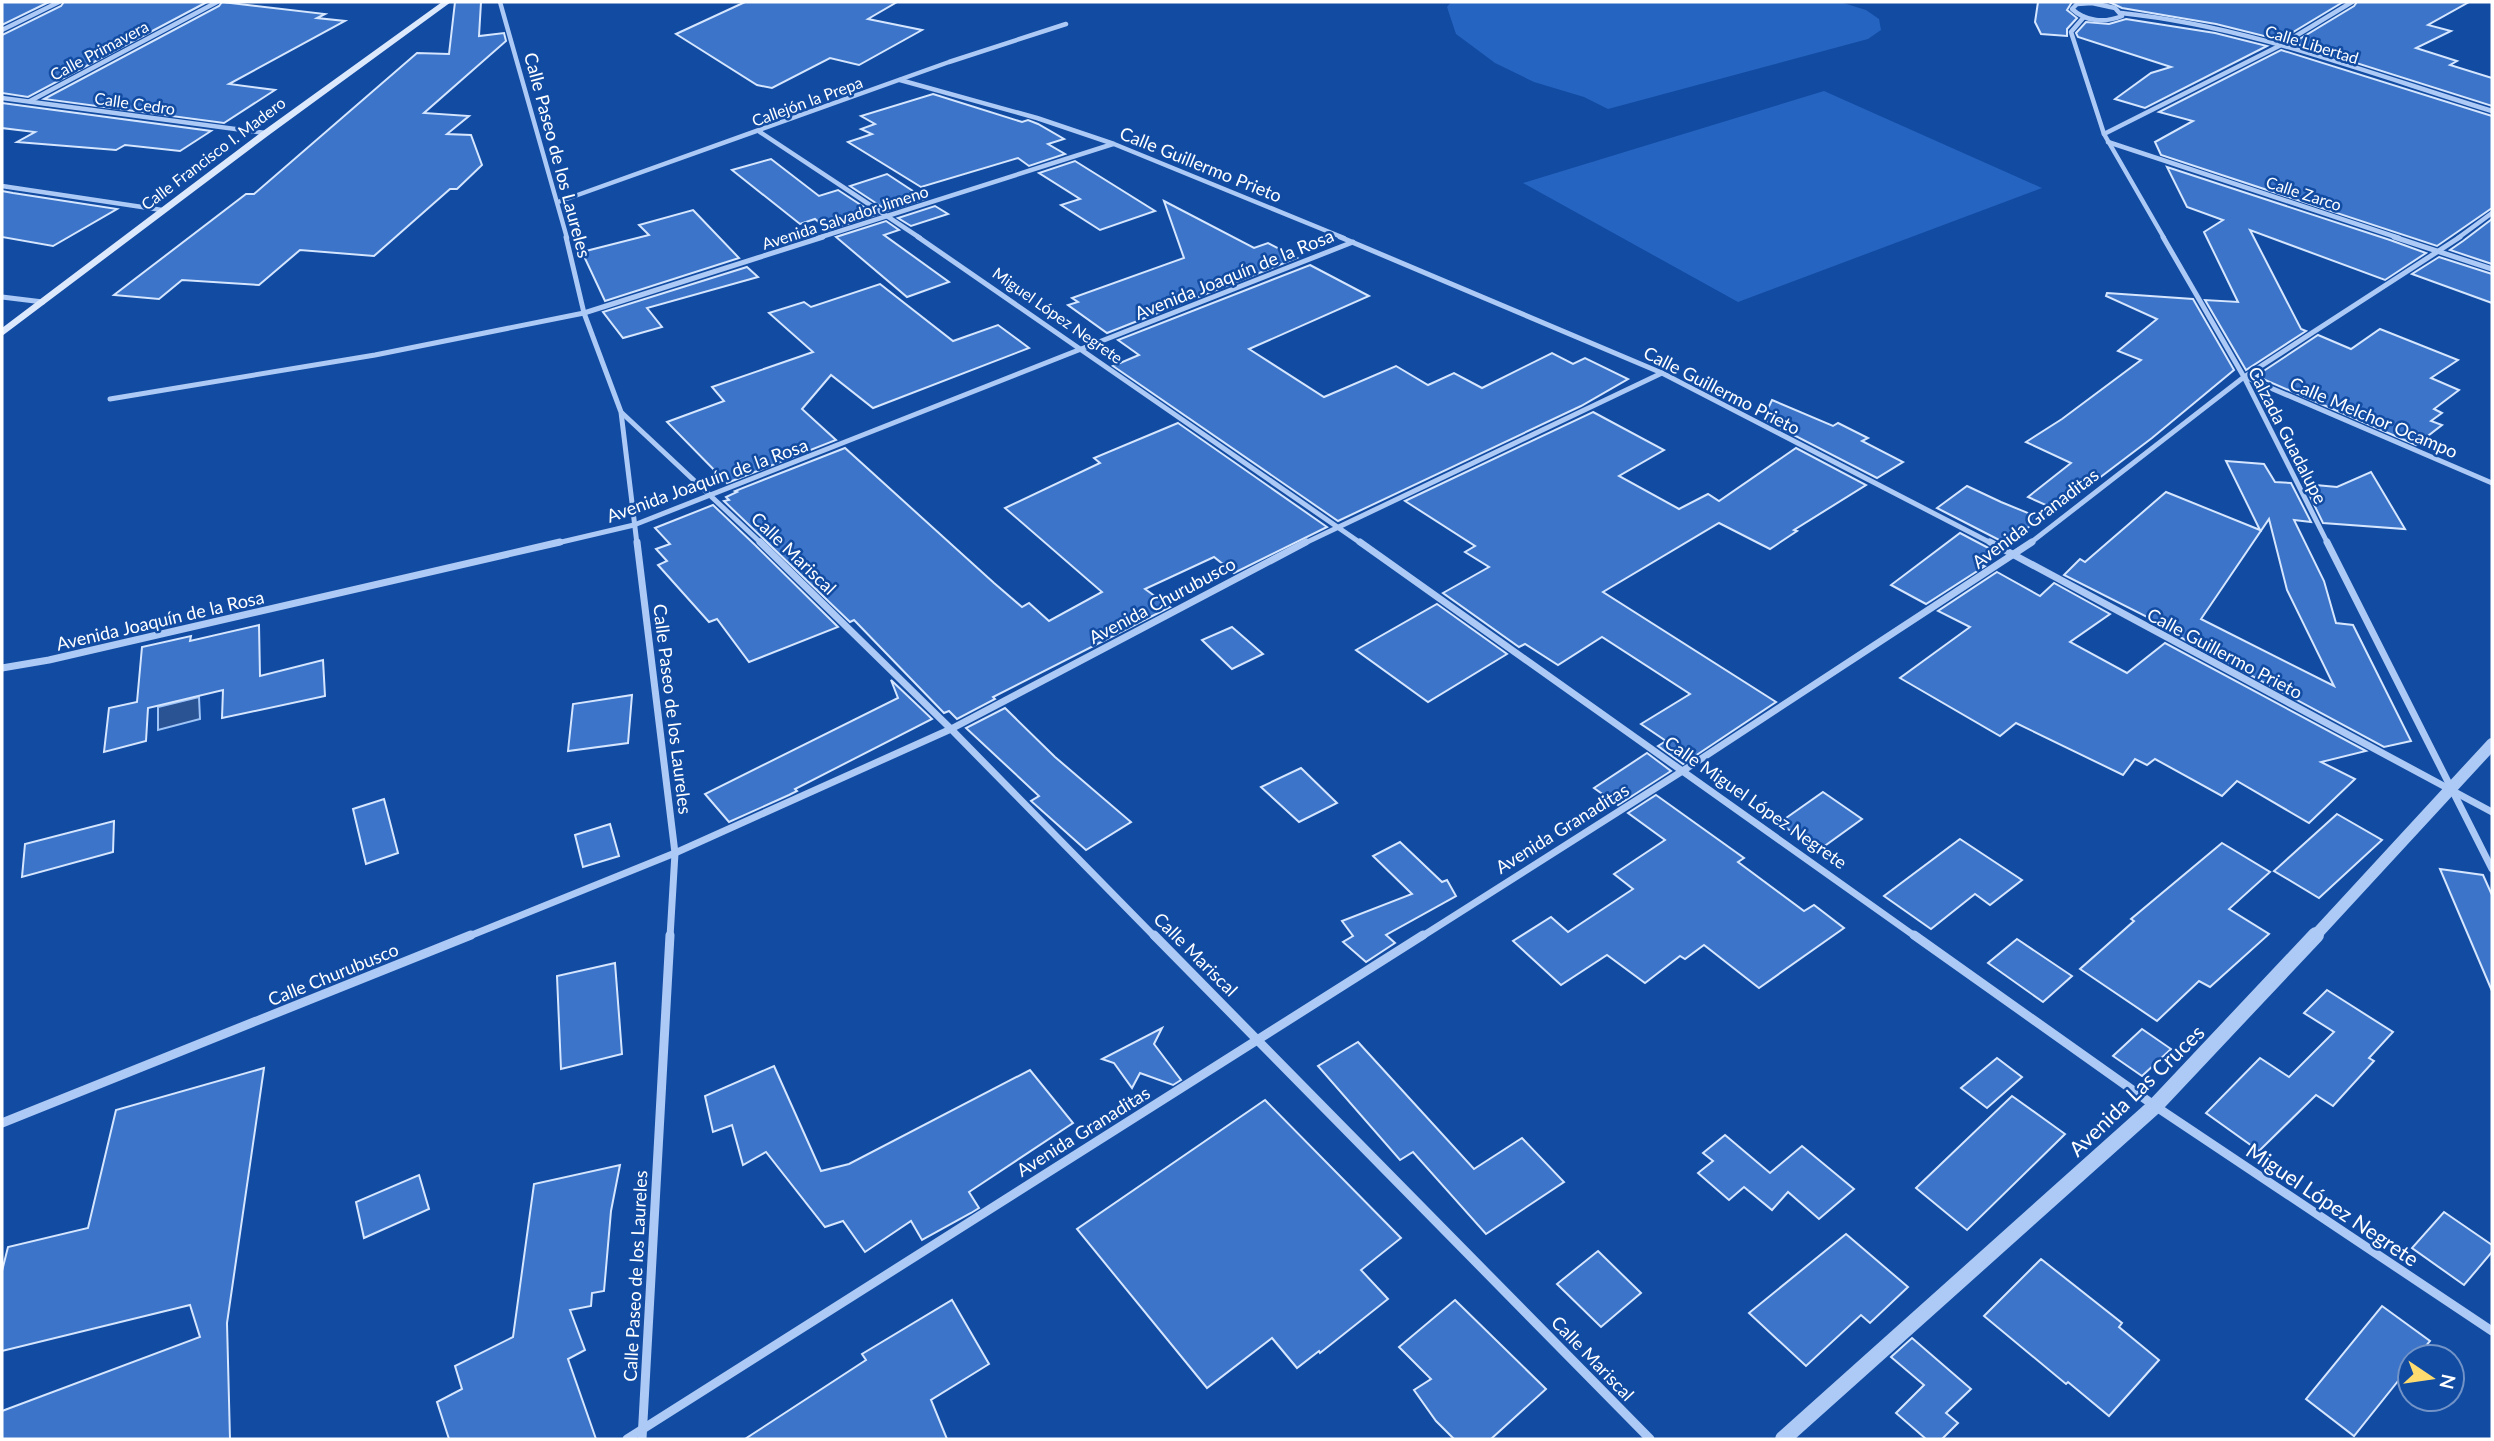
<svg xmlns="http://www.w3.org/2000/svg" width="2494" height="1441" viewBox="0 0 2494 1441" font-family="Lato,sans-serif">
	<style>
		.green { fill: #2564c0 }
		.water { fill: #2a5394; stroke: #9ec4f8; stroke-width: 2 }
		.building { fill: #3b74c8; stroke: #d5e6fe; stroke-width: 2; fill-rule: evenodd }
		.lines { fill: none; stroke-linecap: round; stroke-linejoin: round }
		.minor-far3 { stroke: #accaf5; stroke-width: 4.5 }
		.minor-far2 { stroke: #accaf5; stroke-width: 5 }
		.minor-far1 { stroke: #accaf5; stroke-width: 7 }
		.minor { stroke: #accaf5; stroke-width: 9 }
		.tertiary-far1 { stroke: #accaf5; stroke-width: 12 }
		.tertiary { stroke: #accaf5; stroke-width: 16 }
		.secondary { fill: #dce9fd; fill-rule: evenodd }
		.labels { text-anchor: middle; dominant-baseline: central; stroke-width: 5; stroke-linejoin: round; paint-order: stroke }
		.far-street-label { font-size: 16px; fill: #fff; stroke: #124ba2 }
		.street-label { font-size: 18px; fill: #fff; stroke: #124ba2 }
		.near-street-label { font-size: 21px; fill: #fff; stroke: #124ba2 }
	</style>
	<rect width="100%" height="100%" fill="#124ba2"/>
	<g class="green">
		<polygon points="1451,2 1840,2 1866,10 1879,19 1881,30 1868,39 1608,109 1584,97 1534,82 1495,63 1456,34 1447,7"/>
		<polygon points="1824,91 2042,188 1738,302 1523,183"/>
	</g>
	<polygon class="water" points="199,697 200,719 158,730 158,707"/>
	<g class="building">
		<polygon points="2,2 49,2 2,25"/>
		<polygon points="64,2 207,2 28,97 2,93 2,35 61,6"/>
		<polygon points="222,2 325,14 317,18 345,21 229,84 275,90 224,123 44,99 219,6"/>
		<polygon points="455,2 481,2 479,36 504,33 506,41 424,113 469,116 447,134 471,135 482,165 457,189 450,189 374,256 300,250 259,285 182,280 159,299 114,295 246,194 254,194 417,53 449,54"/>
		<polygon points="745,2 897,2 868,19 922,30 859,65 830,58 772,88 757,85 676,34"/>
		<polygon points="2038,2 2072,2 2067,10 2077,18 2067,29 2067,36 2041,34 2035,22"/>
		<polygon points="2109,2 2343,2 2280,40 2216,24 2122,8"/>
		<polygon points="2357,2 2469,2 2428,25 2451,31 2416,48 2457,61 2450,65 2492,78 2492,106 2293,43 2354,6"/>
		<polygon points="2126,19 2215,33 2267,46 2145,108 2115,99 2151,73 2171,67 2078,37 2076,33 2086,22 2109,24"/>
		<polygon points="2281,50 2492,116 2492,208 2437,246 2161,155 2155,142 2193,121 2159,112"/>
		<polygon points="933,94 1022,122 1028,120 1038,124 1064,139 1048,144 1065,154 1029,166 1018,158 921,187 848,142 872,134 861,129 875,124 861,116"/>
		<polygon points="2,103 211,131 180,151 125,145 116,150 17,142 35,132 2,128"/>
		<polygon points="771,159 819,196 838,190 876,215 828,230 815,219 800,224 732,170"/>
		<polygon points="1075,161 1155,211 1100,230 1061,205 1080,199 1039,173"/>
		<polygon points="2167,167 2390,240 2426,253 2385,280 2250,230 2301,329 2306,331 2246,370 2205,300 2238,302 2204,232 2223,220 2187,207"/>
		<polygon points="887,174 925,199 888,211 850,186"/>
		<polygon points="2,191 13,193 117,209 53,246 2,237"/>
		<polygon points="1164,201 1254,248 1268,243 1297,258 1107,333 1068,305 1078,302 1072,298 1184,258"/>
		<polygon points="935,206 948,214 911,226 898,218"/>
		<polygon points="693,210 739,258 605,301 582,252 649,235 639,225"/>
		<polygon points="2492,219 2492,264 2450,250 2463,241"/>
		<polygon points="886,221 899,230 884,235 949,282 907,297 836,237"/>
		<polygon points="2439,257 2492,274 2492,303 2412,274"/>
		<polygon points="1310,265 1369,296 1249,349 1324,397 1396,366 1428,385 1454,373 1482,388 1552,353 1573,364 1585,358 1628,379 1581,406 1338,521 1113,366 1139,355 1118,340"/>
		<polygon points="747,267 758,277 647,308 662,327 623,338 603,312"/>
		<polygon points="880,284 953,341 998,325 1029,348 873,408 831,375 802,409 836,440 727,483 667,422 724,401 712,387 813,352 769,313 804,302 811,307"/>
		<polygon points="2107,293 2193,299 2234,370 2152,438 2057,510 2028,497 2071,463 2026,442 2062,419 2141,360 2118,351 2157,319 2106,296"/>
		<polygon points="2380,329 2458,360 2431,378 2459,390 2434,409 2442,413 2431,421 2442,425 2416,445 2256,376 2318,335 2351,349"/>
		<polygon points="1772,400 1833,426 1838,423 1868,438 1862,441 1903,462 1877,478 1763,419"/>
		<polygon points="1593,412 1664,450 1619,476 1679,509 1708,494 1719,501 1796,448 1866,485 1794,530 1797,531 1770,549 1719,523 1603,592 1776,702 1683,764 1658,746 1666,741 1641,724 1690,694 1602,637 1558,665 1525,644 1519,647 1443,593 1489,567 1465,552 1475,546 1405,501"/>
		<polygon points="1178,423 1327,527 1234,573 1214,557 1145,589 1170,607 993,697 995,699 957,719 949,711 944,713 854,620 850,622 724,501 729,500 726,497 737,492 735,491 845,448 994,583 1022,607 1029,603 1049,621 1102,592 1005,508 1100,463 1094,458"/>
		<path d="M2226,461L2264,464L2275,482L2291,483L2311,522L2294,520L2324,581L2336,623L2353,625L2411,741L2384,747L2176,635L2179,633L2064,575L2080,559L2085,562L2166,492L2260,530ZM2269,519L2287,590L2334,686L2201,619Z"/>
		<polygon points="2371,472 2405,529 2323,523 2304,484 2337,487"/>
		<polygon points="1967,486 2001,502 2040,518 2007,544 1937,508"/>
		<polygon points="713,505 754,544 838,627 749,662 717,619 709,622 658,565 667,561 656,549 670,544 655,528"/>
		<polygon points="1960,533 1996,552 1981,564 1985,566 1926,604 1891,585"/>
		<polygon points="1997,572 2040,596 2054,583 2110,614 2070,642 2127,673 2165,643 2366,751 2321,762 2355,779 2309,823 2237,781 2222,796 2155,759 2147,765 2135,759 2123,775 2016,723 2000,736 1900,678 1970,627 1938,611"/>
		<polygon points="1437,604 1507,654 1428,702 1356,650"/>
		<polygon points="259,625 260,676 323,660 325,696 222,718 223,690 148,708 146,741 104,752 109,708 137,702 142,647 191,636 190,641"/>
		<polygon points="1232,627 1263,654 1232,669 1202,640"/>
		<polygon points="891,680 932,719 795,789 797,791 789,795 729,822 705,794 898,698"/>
		<polygon points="632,695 628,743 568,751 573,704"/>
		<polygon points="1005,708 1055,757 1131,822 1086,850 1031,801 1039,796 966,728"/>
		<polygon points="1647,753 1671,771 1618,805 1594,788"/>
		<polygon points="1301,768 1337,803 1299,822 1261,787"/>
		<polygon points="1823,792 1862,819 1819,850 1779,823"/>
		<polygon points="1656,795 1744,858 1738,862 1804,911 1814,905 1844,928 1759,988 1704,945 1685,959 1680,956 1645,983 1607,955 1561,985 1513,941 1551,917 1568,932 1633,889 1614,874 1665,840 1628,813"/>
		<polygon points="384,799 398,853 366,864 353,809"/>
		<polygon points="2337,814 2382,840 2319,898 2274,871"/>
		<polygon points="114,821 113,852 22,877 25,844"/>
		<polygon points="610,824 619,856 583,867 575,835"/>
		<polygon points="1960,839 2022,880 1990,905 1975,894 1931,929 1884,896"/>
		<polygon points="1400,842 1442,882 1447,880 1456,896 1386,935 1395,943 1366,962 1343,942 1353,936 1342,921 1412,894 1373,856"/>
		<polygon points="2222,843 2270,872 2229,909 2269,934 2210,987 2199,981 2157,1021 2080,969 2134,921 2131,919"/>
		<polygon points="2440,869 2483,875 2492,895 2492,991"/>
		<polygon points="2017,939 2072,976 2043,1002 1988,963"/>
		<polygon points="615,963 622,1054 561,1069 557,976"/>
		<polygon points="2327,990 2393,1032 2369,1058 2374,1061 2333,1106 2316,1095 2259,1151 2206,1113 2260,1058 2289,1077 2334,1032 2304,1013"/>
		<polygon points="1162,1028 1154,1044 1181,1080 1173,1085 1140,1073 1132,1088 1114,1063 1102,1059"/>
		<polygon points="2142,1029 2171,1049 2142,1076 2113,1056"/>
		<polygon points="1358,1042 1474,1169 1522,1138 1564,1182 1486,1234 1413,1152 1400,1160 1318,1066"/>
		<polygon points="1997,1058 2022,1077 1987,1108 1961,1088"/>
		<polygon points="774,1066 821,1171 849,1164 1030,1070 1073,1123 969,1192 979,1208 971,1213 922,1240 911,1221 865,1252 843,1221 825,1227 766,1152 743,1165 732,1125 713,1132 705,1096"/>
		<polygon points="264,1068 227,1323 230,1439 2,1439 2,1411 200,1337 190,1305 2,1351 2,1271 8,1247 88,1228 116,1110"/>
		<polygon points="2012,1096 2065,1134 1967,1230 1916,1188"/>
		<polygon points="1265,1100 1401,1238 1361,1270 1388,1299 1320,1353 1319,1351 1297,1368 1272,1338 1207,1388 1077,1229"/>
		<polygon points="1725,1135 1770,1173 1802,1146 1854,1189 1819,1219 1788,1192 1772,1210 1744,1187 1729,1200 1698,1173 1713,1161 1703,1153"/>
		<polygon points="620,1165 611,1211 604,1291 592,1293 591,1306 570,1310 585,1350 568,1359 596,1439 449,1439 437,1402 462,1389 455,1366 513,1337 534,1184"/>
		<polygon points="419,1175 429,1209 364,1238 356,1202"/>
		<polygon points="2444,1212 2492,1245 2492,1252 2464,1285 2412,1248"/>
		<polygon points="1846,1234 1908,1287 1870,1323 1861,1315 1806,1366 1749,1313"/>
		<polygon points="1598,1251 1641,1293 1601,1327 1557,1284"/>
		<polygon points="2041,1259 2122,1323 2119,1327 2159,1360 2109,1416 2068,1382 2066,1384 1984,1316"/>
		<polygon points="952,1300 989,1364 931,1400 947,1439 745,1439 866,1360 862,1354"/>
		<polygon points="1455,1300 1546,1389 1491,1439 1454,1439 1436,1421 1414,1390 1431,1379 1399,1347"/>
		<polygon points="2382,1306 2430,1341 2417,1357 2410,1357 2410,1366 2354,1436 2306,1399"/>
		<polygon points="1912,1338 1971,1389 1946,1413 1958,1423 1942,1439 1926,1439 1896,1413 1924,1385 1891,1357"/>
	</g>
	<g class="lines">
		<g class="minor-far3">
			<polyline points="500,2 567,238"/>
			<path d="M2092,3L2115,8L2122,16C2105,23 2086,22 2072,9L2077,4Z"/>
			<path d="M2121,13C2248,26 2371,74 2492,111"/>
			<polyline points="2084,17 2071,32 2104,134 2164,238"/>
			<polyline points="2,30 59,2"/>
			<polyline points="900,80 1037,118 1114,144 1344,238"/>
			<polyline points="2,98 266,133"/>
			<polyline points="30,101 217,2"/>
			<polyline points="760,132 920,238"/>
			<polyline points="2104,134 2279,46 2352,2"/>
			<polyline points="2108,142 2399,238"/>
			<polyline points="2,186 162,210"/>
			<polyline points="558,202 949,62 1066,24"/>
			<polyline points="818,238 1113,144"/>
			<polyline points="2458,238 2492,213"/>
		</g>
		<g class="minor-far2">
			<polyline points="566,237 584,313 621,412 637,544"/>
			<polyline points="918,237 1362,544"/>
			<polyline points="1340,237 1662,373 1993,544"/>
			<polyline points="2163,237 2244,377 2328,544"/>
			<polyline points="2394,237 2492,269"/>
			<polyline points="2,297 43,302"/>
			<polyline points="2245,377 2492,483"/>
			<polyline points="110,399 375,355 584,313 823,237"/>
			<polyline points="622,413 762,544"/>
			<polyline points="553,544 634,525 1353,242"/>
			<polyline points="1303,544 1662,373"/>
			<polyline points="2029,544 2244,377 2460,237"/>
		</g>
		<g class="minor-far1">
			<polyline points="637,542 675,853 670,937"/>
			<polyline points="760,542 951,729 1155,937"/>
			<polyline points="1360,542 1916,937"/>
			<polyline points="1990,542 2492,812"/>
			<polyline points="2327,542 2492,869"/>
			<polyline points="2,668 49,660 560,542"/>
			<polyline points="467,937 675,853 951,729 1306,542"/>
			<polyline points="1421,937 1684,770 2032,542"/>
		</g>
		<g class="minor">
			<polyline points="1154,935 1650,1439"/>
			<polyline points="1914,935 2155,1106 2492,1331"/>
			<polyline points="2,1123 471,935"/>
			<polyline points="627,1439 1423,935"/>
			<polyline points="642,1439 670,935"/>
		</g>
		<polyline class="tertiary-far1" points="2314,937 2492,744"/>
		<polyline class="tertiary" points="1783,1439 2155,1106 2316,935"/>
		<polygon class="secondary" points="442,2 451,2 269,135 2,336 2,328 263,131"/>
	</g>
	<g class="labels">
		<g class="far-street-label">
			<text transform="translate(2312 44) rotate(17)">Calle Libertad</text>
			<text transform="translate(99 50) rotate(-28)">Calle Primavera</text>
			<text transform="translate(807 101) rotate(-20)">Callejón la Prepa</text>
			<text transform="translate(135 103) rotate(8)">Calle Cedro</text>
			<text transform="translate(213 153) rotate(-37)">Calle Francisco I. Madero</text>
			<text transform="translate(2304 193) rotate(18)">Calle Zarco</text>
			<text transform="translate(845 217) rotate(-18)">Avenida Salvador Jimeno</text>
			<text transform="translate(1058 315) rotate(35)">Miguel López Negrete</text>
		</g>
		<g class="street-label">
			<text transform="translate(558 155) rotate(75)">Calle Paseo de los Laureles</text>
			<text transform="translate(1201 164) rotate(22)">Calle Guillermo Prieto</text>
			<text transform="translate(1234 274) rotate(-22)">Avenida Joaquín de la Rosa</text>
			<text transform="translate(1722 390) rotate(27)">Calle Guillermo Prieto</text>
			<text transform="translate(2374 417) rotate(23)">Calle Melchor Ocampo</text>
			<text transform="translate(2288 435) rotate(63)">Calzada Guadalupe</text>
			<text transform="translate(707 480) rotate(-20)">Avenida Joaquín de la Rosa</text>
			<text transform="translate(2035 518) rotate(-37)">Avenida Granaditas</text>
			<text transform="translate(794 553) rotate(44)">Calle Mariscal</text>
			<text transform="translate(1162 600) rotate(-28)">Avenida Churubusco</text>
			<text transform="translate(160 620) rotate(-13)">Avenida Joaquín de la Rosa</text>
			<text transform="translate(2225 653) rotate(28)">Calle Guillermo Prieto</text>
			<text transform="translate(673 709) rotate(83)">Calle Paseo de los Laureles</text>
			<text transform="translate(1756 802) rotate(35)">Calle Miguel López Negrete</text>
			<text transform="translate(1562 828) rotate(-32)">Avenida Granaditas</text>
			<text transform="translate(1196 954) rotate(45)">Calle Mariscal</text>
			<text transform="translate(333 974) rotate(-22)">Calle Churubusco</text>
			<text transform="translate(1083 1131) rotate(-32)">Avenida Granaditas</text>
			<text transform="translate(635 1276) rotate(-87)">Calle Paseo de los Laureles</text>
			<text transform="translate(1593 1358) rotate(46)">Calle Mariscal</text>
		</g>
		<g class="near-street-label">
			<text transform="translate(2136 1090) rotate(-44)">Avenida Las Cruces</text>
			<text transform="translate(2333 1204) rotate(34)">Miguel López Negrete</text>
		</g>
	</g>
	<rect width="2494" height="1441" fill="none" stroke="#ffffff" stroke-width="7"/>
	<g transform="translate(2431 1378) rotate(103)"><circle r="33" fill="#124ba2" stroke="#7193c7" stroke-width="2"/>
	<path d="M0-5L12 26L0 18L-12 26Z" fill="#ffdc70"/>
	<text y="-10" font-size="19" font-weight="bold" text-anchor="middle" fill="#ffffff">N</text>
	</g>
</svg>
